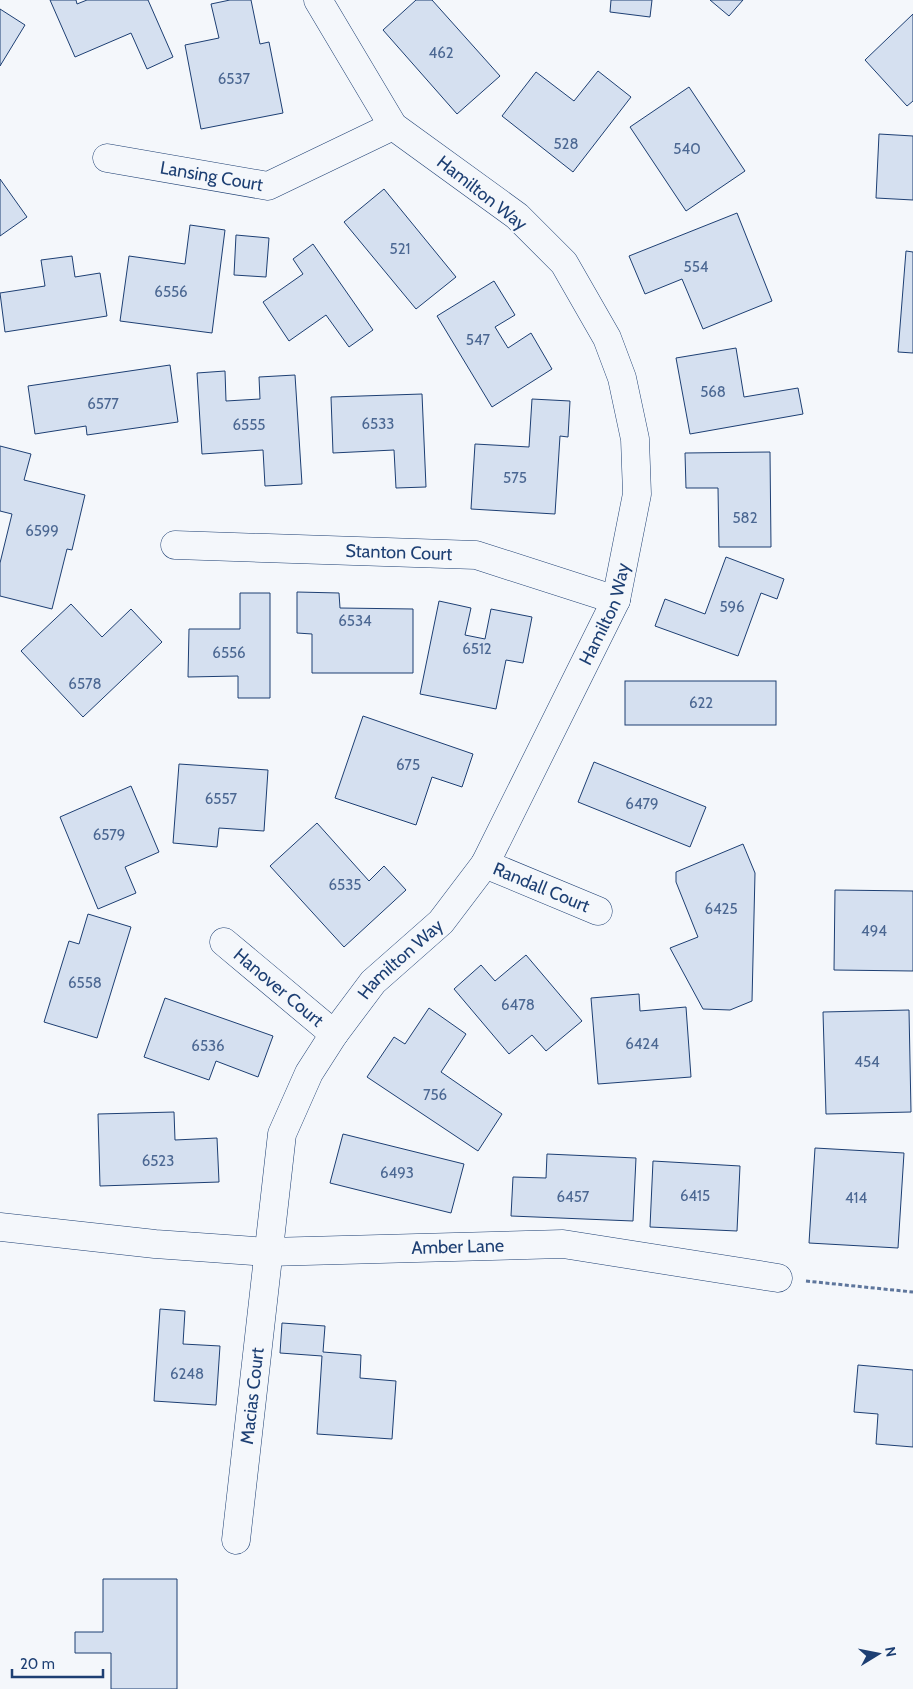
<svg xmlns="http://www.w3.org/2000/svg" width="913" height="1689" viewBox="0 0 913 1689" font-family="Cabin,sans-serif">
	<style>
		.building { fill: #d5e0f0; stroke: #1d3f73 }
		.lines { fill: none; stroke-linecap: round; stroke-linejoin: round }
		.minor-casing { stroke: #1d3f73; stroke-width: 29 }
		.path { stroke: #5e769c; stroke-width: 3; stroke-dasharray: 4 2.5; stroke-linecap: butt }
		.minor { stroke: #f4f7fb; stroke-width: 28 }
		.labels { text-anchor: middle; dominant-baseline: central; stroke-width: 4; stroke-linejoin: round; paint-order: stroke }
		.number-label { font-size: 15px; fill: #4b6792 }
		.street-label { font-size: 18px; fill: #1d3f73; stroke: #f4f7fb }
	</style>
	<rect width="100%" height="100%" fill="#f4f7fb"/>
	<g class="building">
		<polygon points="50,0 76,0 77,4 87,0 148,0 173,57 147,69 131,33 75,57"/>
		<polygon points="230,0 251,0 260,44 269,42 283,113 201,129 185,45 219,38 211,4"/>
		<polygon points="416,0 432,0 500,76 457,114 383,30"/>
		<polygon points="611,0 652,0 650,17 610,12"/>
		<polygon points="710,0 743,0 729,16"/>
		<polygon points="0,9 25,25 0,66"/>
		<polygon points="913,14 913,101 907,106 865,60"/>
		<polygon points="598,71 631,97 573,172 502,116 536,72 574,101"/>
		<polygon points="689,87 745,171 686,211 630,127"/>
		<polygon points="879,134 913,136 913,200 876,198"/>
		<polygon points="0,179 27,217 0,236"/>
		<polygon points="384,189 456,277 416,309 344,222"/>
		<polygon points="737,213 772,301 703,329 682,279 645,294 629,256"/>
		<polygon points="190,225 225,230 212,333 120,321 129,256 185,264"/>
		<polygon points="236,235 269,238 266,277 234,275"/>
		<polygon points="313,244 373,330 349,347 326,315 289,341 263,302 303,274 293,259"/>
		<polygon points="906,251 913,252 913,353 898,352"/>
		<polygon points="72,256 75,277 100,273 107,316 5,332 0,293 45,286 41,260"/>
		<polygon points="494,281 515,315 495,327 508,348 531,333 552,369 492,407 437,316"/>
		<polygon points="736,348 744,397 798,388 803,414 690,434 676,358"/>
		<polygon points="170,365 178,422 87,435 86,426 35,434 28,386"/>
		<polygon points="225,371 226,401 260,399 259,377 295,375 302,484 265,486 263,450 202,454 197,373"/>
		<polygon points="422,394 426,487 396,488 394,450 333,453 331,397"/>
		<polygon points="532,399 570,401 568,437 560,436 555,514 471,509 475,444 529,447"/>
		<polygon points="0,446 31,454 24,480 85,495 72,550 67,549 52,609 0,596 0,563 12,514 0,511"/>
		<polygon points="770,452 771,547 719,547 718,488 686,488 685,453"/>
		<polygon points="726,557 784,579 777,599 761,593 738,656 655,626 665,599 705,614"/>
		<polygon points="297,592 339,593 340,608 413,609 413,673 312,673 312,634 297,633"/>
		<polygon points="240,593 270,593 270,698 238,698 238,676 188,677 189,629 240,629"/>
		<polygon points="439,601 471,608 465,635 485,639 491,609 532,617 523,663 506,660 496,709 420,694"/>
		<polygon points="71,604 102,637 131,609 162,642 83,717 21,651"/>
		<rect x="625" y="681" width="151" height="44"/>
		<polygon points="363,716 473,754 462,787 432,777 416,825 335,798"/>
		<polygon points="594,762 706,807 690,847 578,802"/>
		<polygon points="179,764 268,770 264,831 219,828 217,847 173,843"/>
		<polygon points="131,786 159,852 125,867 136,893 98,909 60,817"/>
		<polygon points="317,823 369,881 384,866 406,890 344,947 270,866"/>
		<polygon points="743,844 755,873 752,1001 730,1010 703,1009 670,948 698,937 676,882 676,872"/>
		<polygon points="835,890 913,891 913,971 834,970"/>
		<polygon points="88,914 131,927 97,1038 44,1022 69,941 79,944"/>
		<polygon points="526,955 582,1021 546,1051 532,1035 509,1054 454,989 481,965 495,981"/>
		<polygon points="639,994 640,1011 686,1007 691,1077 598,1084 591,998"/>
		<polygon points="165,998 273,1036 258,1077 216,1061 209,1080 144,1057"/>
		<polygon points="429,1008 466,1034 441,1072 502,1114 478,1151 367,1077 394,1037 405,1044"/>
		<polygon points="909,1010 911,1112 826,1114 823,1012"/>
		<polygon points="174,1112 175,1140 217,1138 219,1182 100,1186 98,1114"/>
		<polygon points="343,1134 464,1164 451,1213 330,1183"/>
		<polygon points="815,1148 904,1153 898,1248 809,1243"/>
		<polygon points="547,1154 636,1158 633,1221 511,1216 513,1177 546,1178"/>
		<polygon points="653,1161 740,1166 737,1231 650,1227"/>
		<polygon points="160,1309 185,1311 183,1344 220,1346 216,1405 154,1401"/>
		<polygon points="282,1323 325,1326 323,1352 361,1355 360,1378 396,1381 392,1439 317,1434 322,1356 280,1353"/>
		<polygon points="858,1365 913,1370 913,1447 876,1444 878,1414 854,1412"/>
		<polygon points="103,1579 177,1579 177,1689 111,1689 111,1653 75,1653 75,1632 103,1632"/>
	</g>
	<g class="lines">
		<g class="minor-casing">
			<g id="minor">
				<path id="s1" d="M107,158L268,186L393,126"/>
				<path id="s2" d="M175,545L476,555L616,600"/>
				<path id="s3" d="M485,864L598,911"/>
				<path id="s4" d="M224,942L334,1034"/>
				<path id="s5" d="M0,1227L155,1244L268,1252L563,1244L778,1278"/>
				<path id="s6" d="M236,1540L282,1134L309,1073L334,1034L373,982L441,922L485,864L616,600L637,494L635,439L622,378L607,338L564,263L517,216L393,126L318,0"/>
			</g>
		</g>
		<polyline class="path" points="806,1281 913,1292"/>
		<use href="#minor" class="minor"/>
	</g>
	<g class="labels">
		<g class="number-label">
			<text x="441" y="53">462</text>
			<text x="234" y="79">6537</text>
			<text x="566" y="144">528</text>
			<text x="687" y="149">540</text>
			<text x="400" y="249">521</text>
			<text x="696" y="267">554</text>
			<text x="171" y="292">6556</text>
			<text x="478" y="340">547</text>
			<text x="713" y="392">568</text>
			<text x="103" y="404">6577</text>
			<text x="378" y="424">6533</text>
			<text x="249" y="425">6555</text>
			<text x="515" y="478">575</text>
			<text x="745" y="518">582</text>
			<text x="42" y="531">6599</text>
			<text x="732" y="607">596</text>
			<text x="355" y="621">6534</text>
			<text x="477" y="649">6512</text>
			<text x="229" y="653">6556</text>
			<text x="85" y="684">6578</text>
			<text x="701" y="703">622</text>
			<text x="408" y="765">675</text>
			<text x="221" y="799">6557</text>
			<text x="642" y="804">6479</text>
			<text x="109" y="835">6579</text>
			<text x="345" y="885">6535</text>
			<text x="721" y="909">6425</text>
			<text x="874" y="931">494</text>
			<text x="85" y="983">6558</text>
			<text x="518" y="1005">6478</text>
			<text x="642" y="1044">6424</text>
			<text x="208" y="1046">6536</text>
			<text x="867" y="1062">454</text>
			<text x="435" y="1095">756</text>
			<text x="158" y="1161">6523</text>
			<text x="397" y="1173">6493</text>
			<text x="695" y="1196">6415</text>
			<text x="573" y="1197">6457</text>
			<text x="856" y="1198">414</text>
			<text x="187" y="1374">6248</text>
		</g>
		<g class="street-label">
			<text stroke="none"><textPath href="#s1" startOffset="106">Lansing Court</textPath></text>
			<text transform="translate(482 193) rotate(38)">Hamilton Way</text>
			<text stroke="none"><textPath href="#s2" startOffset="224">Stanton Court</textPath></text>
			<text stroke="none"><textPath href="#s6" startOffset="1028">Hamilton Way</textPath></text>
			<text stroke="none"><textPath href="#s3" startOffset="61">Randall Court</textPath></text>
			<text stroke="none"><textPath href="#s6" startOffset="622">Hamilton Way</textPath></text>
			<text stroke="none"><textPath href="#s4" startOffset="71">Hanover Court</textPath></text>
			<text stroke="none"><textPath href="#s5" startOffset="459">Amber Lane</textPath></text>
			<text stroke="none"><textPath href="#s6" startOffset="145">Macias Court</textPath></text>
		</g>
	</g>
	<g transform="translate(878 1654) rotate(80)" stroke="#f4f7fb" stroke-width="4" paint-order="stroke">
	<path d="M0-4L9 19L0 12L-9 19Z" fill="#1d3f73"/>
	<text y="-8" font-size="14" font-weight="bold" text-anchor="middle" fill="#1d3f73">N</text>
	</g>
	<path d="M12 1669v8h91v-8" fill="none" stroke="#1d3f73" stroke-width="2.5"/>
	<text x="20" y="1669" font-size="15" fill="#1d3f73" stroke="#f4f7fb" stroke-width="4" paint-order="stroke">20 m</text>
</svg>
